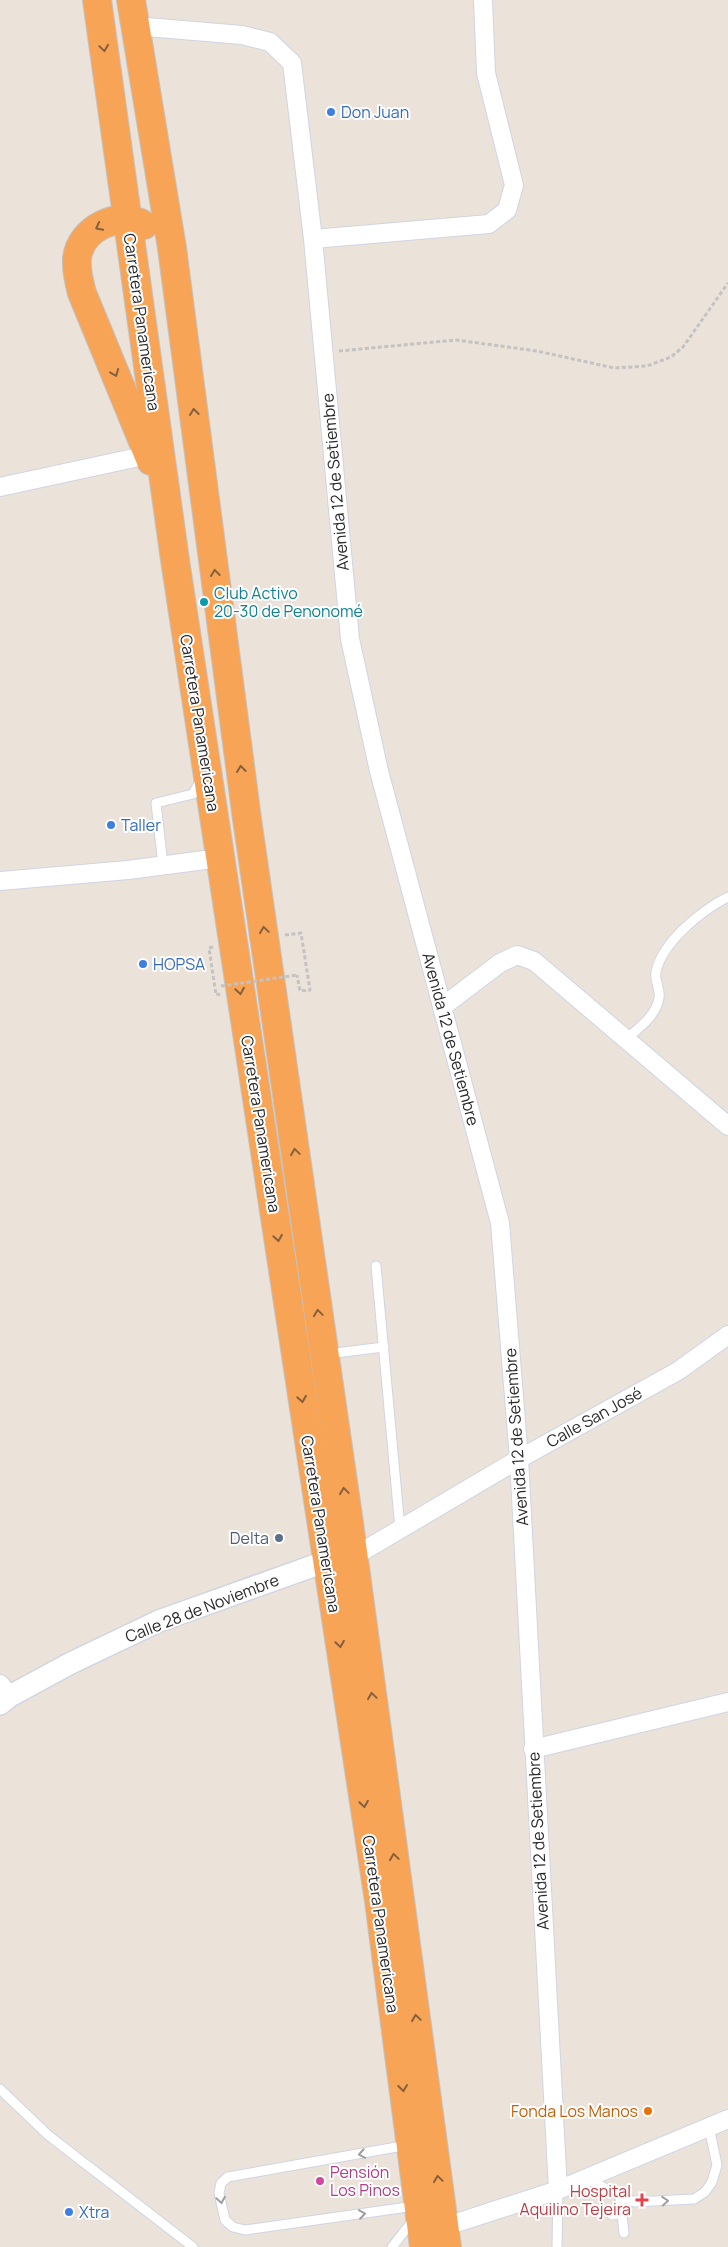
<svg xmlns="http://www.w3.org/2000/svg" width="728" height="2247" viewBox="0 0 728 2247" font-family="Manrope,sans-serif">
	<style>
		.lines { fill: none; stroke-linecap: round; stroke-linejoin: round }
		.service-casing { stroke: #cfd5e2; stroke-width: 11 }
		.minor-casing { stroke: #cfd5e2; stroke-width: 20 }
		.tertiary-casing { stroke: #cfd5e2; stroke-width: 24 }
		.trunk-casing { stroke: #c3c3c3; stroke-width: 30 }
		.path { stroke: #c3c3c3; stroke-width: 3; stroke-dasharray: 4 2.5; stroke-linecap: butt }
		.service { stroke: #fff; stroke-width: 9 }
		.minor { stroke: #fff; stroke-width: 18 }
		.tertiary { stroke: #fff; stroke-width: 21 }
		.trunk { stroke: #f7a456; stroke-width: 28 }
		.path-bridge { stroke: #c3c3c3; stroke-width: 3; stroke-dasharray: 4 2.5; stroke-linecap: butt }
		.oneway { stroke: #86603d }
		.oneway2 { stroke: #9f9f9f }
		.shop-dot { fill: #3f7fe0; stroke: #fff; stroke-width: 2 }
		.culture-dot { fill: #0f9aa8; stroke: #fff; stroke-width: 2 }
		.service-dot { fill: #5c6f8a; stroke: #fff; stroke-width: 2 }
		.food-dot { fill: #e8710a; stroke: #fff; stroke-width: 2 }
		.hotel-dot { fill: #d1479c; stroke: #fff; stroke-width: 2 }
		.health-dot { fill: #e0444e; stroke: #fff; stroke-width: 2 }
		.labels { text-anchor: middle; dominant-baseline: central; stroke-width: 4; stroke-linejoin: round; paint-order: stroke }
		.shop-label { font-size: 16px; fill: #366cbe; stroke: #fff; text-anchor: start }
		.street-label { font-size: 16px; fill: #292929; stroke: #fff }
		.culture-label { font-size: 16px; fill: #0d838f; stroke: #fff; text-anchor: start }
		.service-label { font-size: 16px; fill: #4e5e75; stroke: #fff; text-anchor: end }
		.food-label { font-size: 16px; fill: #c56008; stroke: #fff; text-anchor: end }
		.hotel-label { font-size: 16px; fill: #b23c85; stroke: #fff; text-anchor: start }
		.health-label { font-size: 16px; fill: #be3a42; stroke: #fff; text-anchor: end }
	</style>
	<rect width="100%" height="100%" fill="#ebe2da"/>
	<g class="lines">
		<g class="service-casing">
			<g id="service">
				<polyline points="163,865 156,803 193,794 202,778"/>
				<path d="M626,1039C639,1028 656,1016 659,998C661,990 654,980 656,972C662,942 702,910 728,897"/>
				<polyline points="376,1266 400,1529"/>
				<polyline points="327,1354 384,1347"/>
				<polyline points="0,2089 48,2135 193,2247"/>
				<polyline points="408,2145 228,2177 221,2183 219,2193 225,2220 233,2227 245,2230 415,2206"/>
				<polyline points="587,2178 608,2190 634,2202 694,2199 705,2192 712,2182 717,2165 709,2127"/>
				<polyline points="620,2196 624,2233"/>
				<polyline points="612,2215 622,2214"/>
				<polyline points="392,2247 415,2218"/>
				<polyline points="557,2247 558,2190"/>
			</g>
		</g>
		<g class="minor-casing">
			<g id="minor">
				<polyline points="135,26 242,35 270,42 292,63 313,239 350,639 379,771 500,1223 519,1459 558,2190"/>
				<polyline points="313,239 489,224 507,210 514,185 486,73 483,0"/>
				<polyline points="0,487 148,455"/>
				<polyline points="0,881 128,870 220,858"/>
				<polyline points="442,1007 500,963 517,955 534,961 728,1126"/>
				<polyline points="353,1557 519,1459 678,1371 728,1335"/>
				<polyline points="0,1684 10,1696"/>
				<polyline points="533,1749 728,1702"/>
				<polyline points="444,2227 558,2190 728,2119"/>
			</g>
		</g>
		<g class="tertiary-casing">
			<polyline id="tertiary" points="0,1704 10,1696 71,1663 159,1621 327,1561"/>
		</g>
		<g class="trunk-casing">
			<g id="trunk">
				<polyline points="97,0 175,560 379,1901 424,2247"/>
				<polyline points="131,0 172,248 247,819 349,1523 447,2247"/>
				<path d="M144,225C119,210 81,228 77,258C76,270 79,282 82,293L151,461"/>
			</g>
		</g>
		<g class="path">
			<polyline points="339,351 456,340 537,351 614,368 647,366 671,357 683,347 728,283"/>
			<polyline points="285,935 301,933 310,990 300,991 297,975"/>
			<polyline points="213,947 209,948 216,995 220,994"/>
		</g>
		<use href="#service" class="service"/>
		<use href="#minor" class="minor"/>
		<use href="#tertiary" class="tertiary"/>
		<use href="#trunk" class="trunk"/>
		<polyline class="path-bridge" points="221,986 297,975"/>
	</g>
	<defs><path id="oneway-chevron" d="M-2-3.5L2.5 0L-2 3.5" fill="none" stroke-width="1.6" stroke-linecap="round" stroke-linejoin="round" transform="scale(1.25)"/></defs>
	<g class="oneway">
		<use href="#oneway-chevron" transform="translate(104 48) rotate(82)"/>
		<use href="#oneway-chevron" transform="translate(99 227) rotate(152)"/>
		<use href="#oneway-chevron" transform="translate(115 373) rotate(68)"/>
		<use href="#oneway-chevron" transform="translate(194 412) rotate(-97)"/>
		<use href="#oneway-chevron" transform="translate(215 573) rotate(-97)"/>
		<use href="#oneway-chevron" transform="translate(241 769) rotate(-97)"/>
		<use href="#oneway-chevron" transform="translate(264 930) rotate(-98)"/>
		<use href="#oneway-chevron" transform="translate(240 991) rotate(81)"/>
		<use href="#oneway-chevron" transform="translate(295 1152) rotate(-98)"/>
		<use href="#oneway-chevron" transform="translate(278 1238) rotate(81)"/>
		<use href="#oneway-chevron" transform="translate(318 1313) rotate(-98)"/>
		<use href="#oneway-chevron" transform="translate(302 1399) rotate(81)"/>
		<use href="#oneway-chevron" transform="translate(344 1491) rotate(-98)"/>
		<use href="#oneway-chevron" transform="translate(340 1644) rotate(81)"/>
		<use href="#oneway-chevron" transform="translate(372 1696) rotate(-98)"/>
		<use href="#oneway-chevron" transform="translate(364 1804) rotate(81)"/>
		<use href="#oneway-chevron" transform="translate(394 1857) rotate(-98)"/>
		<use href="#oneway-chevron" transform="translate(416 2018) rotate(-98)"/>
		<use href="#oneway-chevron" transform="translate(403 2088) rotate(83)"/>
		<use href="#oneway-chevron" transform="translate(438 2179) rotate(-98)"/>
	</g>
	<g class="oneway2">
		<use href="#oneway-chevron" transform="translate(362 2154) rotate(170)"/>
		<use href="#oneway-chevron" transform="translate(221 2200) rotate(81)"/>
		<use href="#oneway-chevron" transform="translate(665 2201) rotate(-4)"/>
		<use href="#oneway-chevron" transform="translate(362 2214) rotate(-8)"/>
	</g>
	<g class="shop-dot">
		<circle cx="331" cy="112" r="5"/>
		<circle cx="111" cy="825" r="5"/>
		<circle cx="143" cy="964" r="5"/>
		<circle cx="69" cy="2212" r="5"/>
	</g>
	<circle class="culture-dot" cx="204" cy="602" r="5"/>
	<circle class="service-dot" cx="279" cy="1538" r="5"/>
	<circle class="food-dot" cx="648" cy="2111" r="5"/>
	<circle class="hotel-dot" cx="320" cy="2181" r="5"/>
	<path class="health-dot" d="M639.5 2192.5h5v5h5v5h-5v5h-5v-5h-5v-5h5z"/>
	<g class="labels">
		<g class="shop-label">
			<text x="341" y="112">Don Juan</text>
			<text x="121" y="825">Taller</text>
			<text x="153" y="964">HOPSA</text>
			<text x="79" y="2212">Xtra</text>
		</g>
		<g class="street-label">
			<text transform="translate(142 322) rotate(82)">Carretera Panamericana</text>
			<text transform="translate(335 482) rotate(-95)">Avenida 12 de Setiembre</text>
			<text transform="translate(200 723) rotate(81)">Carretera Panamericana</text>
			<text transform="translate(451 1039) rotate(75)">Avenida 12 de Setiembre</text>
			<text transform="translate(261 1124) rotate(81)">Carretera Panamericana</text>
			<text transform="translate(594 1417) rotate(-29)">Calle San José</text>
			<text transform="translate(516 1437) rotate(-94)">Avenida 12 de Setiembre</text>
			<text transform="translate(321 1524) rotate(81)">Carretera Panamericana</text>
			<text transform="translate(202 1608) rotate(-21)">Calle 28 de Noviembre</text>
			<text transform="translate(538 1841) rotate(-93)">Avenida 12 de Setiembre</text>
			<text transform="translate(381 1924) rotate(82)">Carretera Panamericana</text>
		</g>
		<g class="culture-label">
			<text x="214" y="593">Club Activo<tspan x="214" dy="18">20-30 de Penonomé</tspan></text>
		</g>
		<g class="service-label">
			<text x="269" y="1538">Delta</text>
		</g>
		<g class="food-label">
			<text x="638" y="2111">Fonda Los Manos</text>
		</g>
		<g class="hotel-label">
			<text x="330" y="2172">Pensión<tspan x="330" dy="18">Los Pinos</tspan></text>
		</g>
		<g class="health-label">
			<text x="631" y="2191">Hospital<tspan x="631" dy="18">Aquilino Tejeira</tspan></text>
		</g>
	</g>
</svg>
